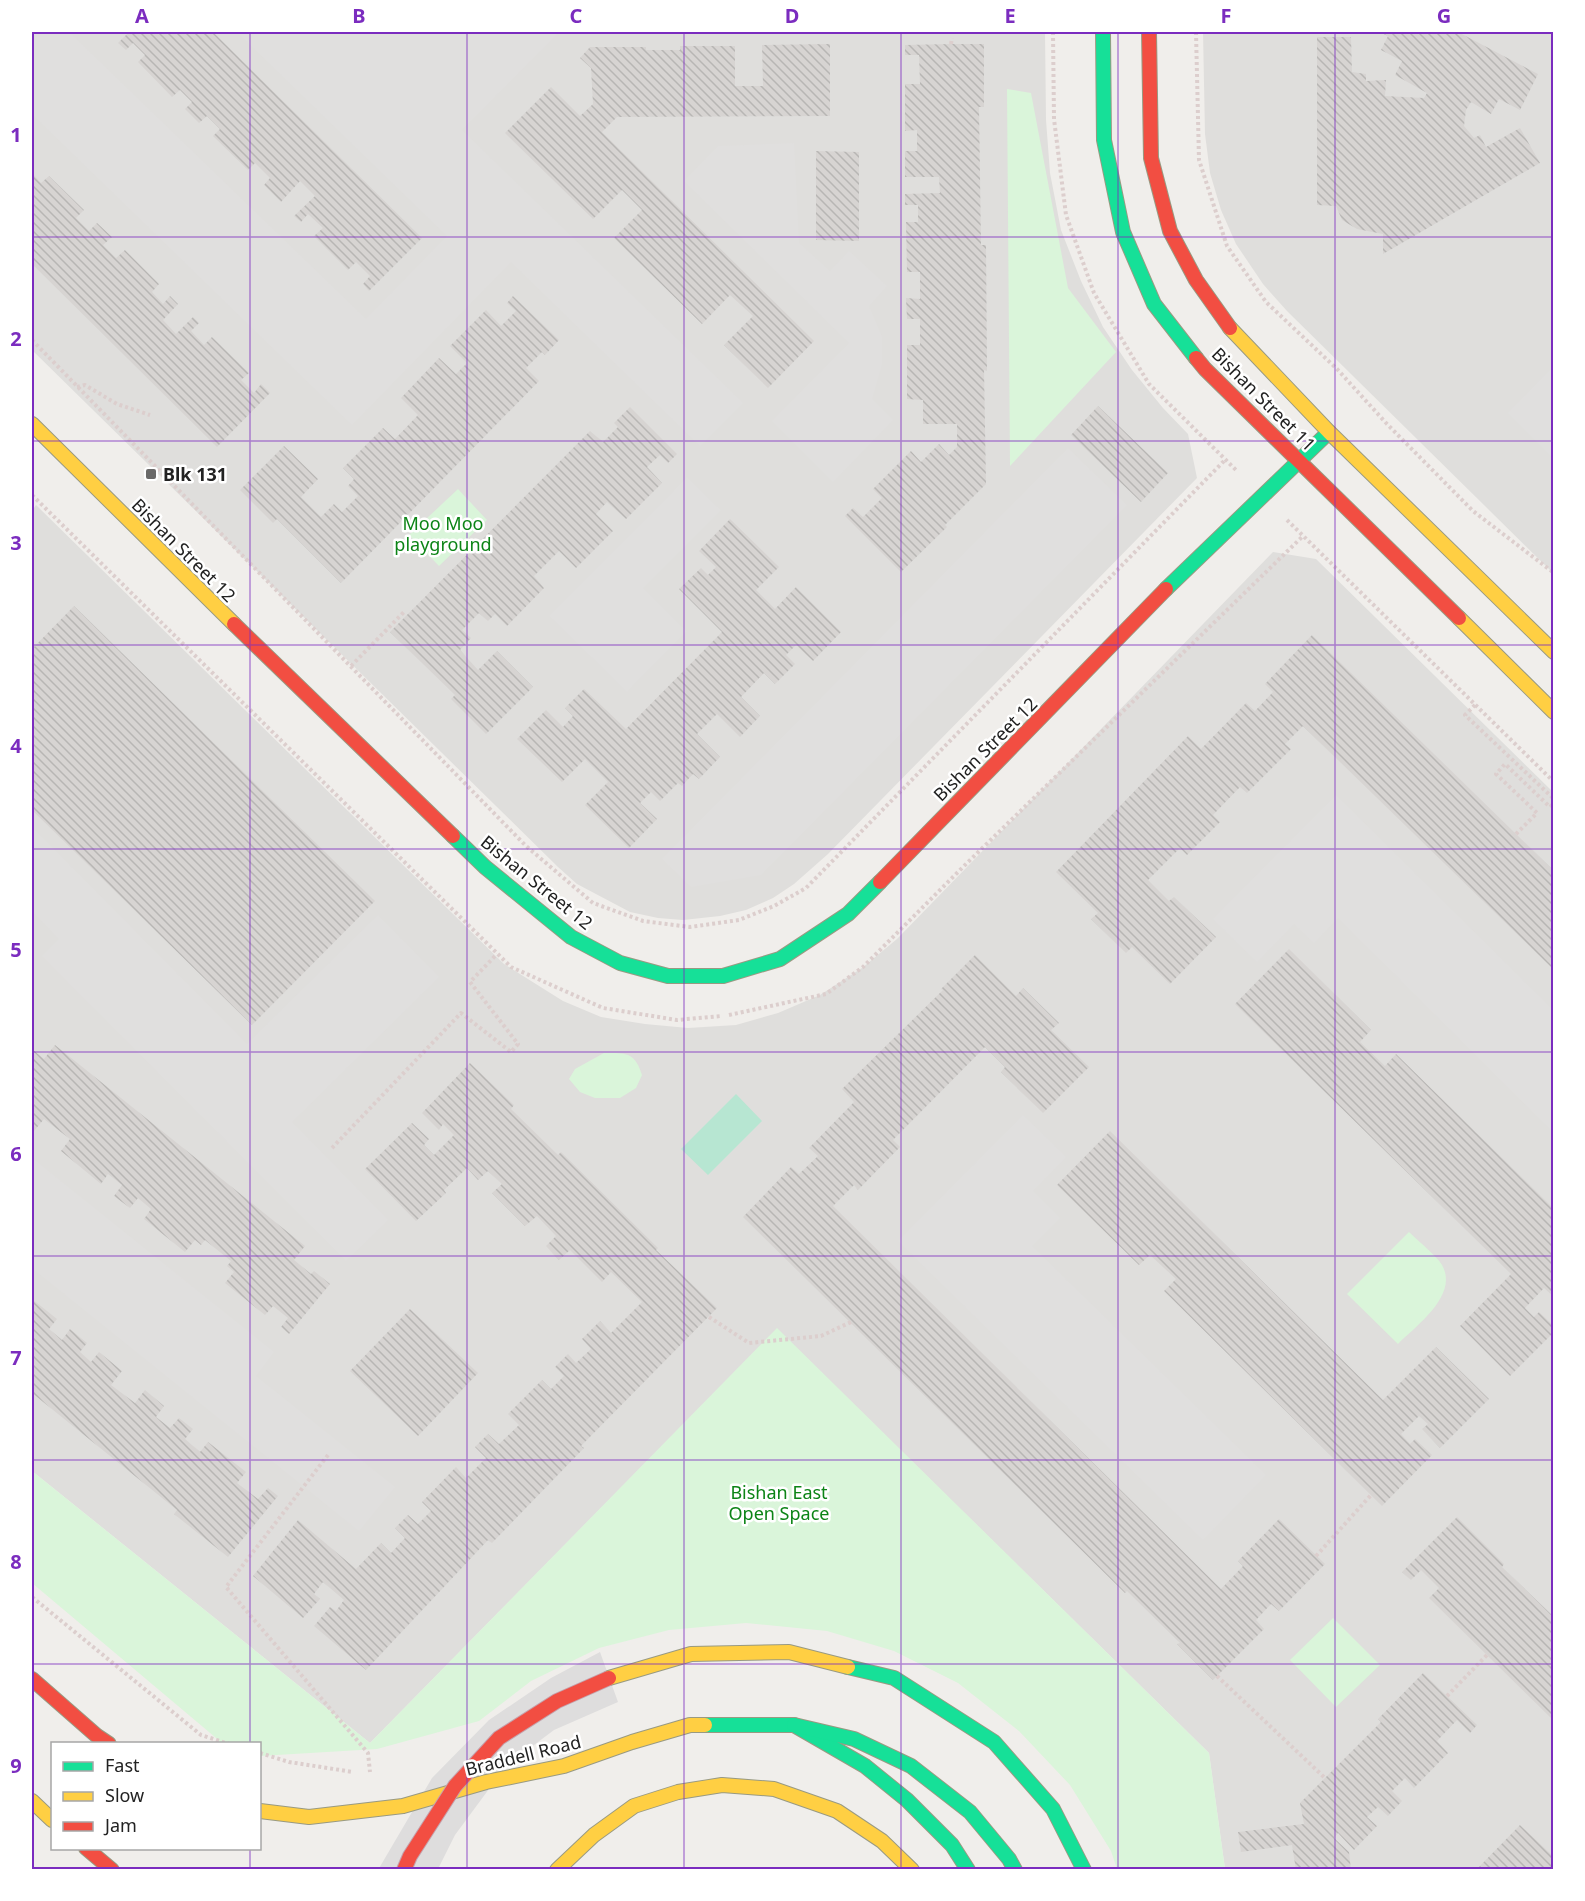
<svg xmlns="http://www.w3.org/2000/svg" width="1585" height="1901" viewBox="0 0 1585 1901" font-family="'Noto Sans',sans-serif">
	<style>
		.residential { fill: #dfdedc }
		.park { fill: #daf5da }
		.pitch { fill: #b7e6d2 }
		.parking { fill: #e0dfde }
		.pier { fill: #dedddd }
		.building { fill: url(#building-back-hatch) }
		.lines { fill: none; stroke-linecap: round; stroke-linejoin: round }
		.fast-casing { stroke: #999a82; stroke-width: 16 }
		.slow-casing { stroke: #999a82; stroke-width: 16 }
		.jam-casing { stroke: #999a82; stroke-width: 16 }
		.path { stroke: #dccecd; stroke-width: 4; stroke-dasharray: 3 3; stroke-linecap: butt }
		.fast { stroke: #16e098; stroke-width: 14 }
		.slow { stroke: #ffcf43; stroke-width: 14 }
		.jam { stroke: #f24e42; stroke-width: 14 }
		.jam-bridge-casing { stroke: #c5a2ac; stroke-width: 16; stroke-linecap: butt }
		.jam-bridge { stroke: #f24e42; stroke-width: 14 }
		.grid { fill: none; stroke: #7b2cbf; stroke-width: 1.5; stroke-opacity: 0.55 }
		.poi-dot { fill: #6a6968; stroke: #fff; stroke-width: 2 }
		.labels { text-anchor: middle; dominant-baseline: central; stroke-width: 5; stroke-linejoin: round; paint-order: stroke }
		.street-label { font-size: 18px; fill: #222; stroke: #fff }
		.poi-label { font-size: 18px; font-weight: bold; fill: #222; stroke: #fff; text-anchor: start }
		.park-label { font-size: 18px; fill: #0c8416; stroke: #fff }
		.neatline { fill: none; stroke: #7b2cbf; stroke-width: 2 }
		.grid-label { font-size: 20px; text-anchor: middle; font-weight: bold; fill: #7b2cbf }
	</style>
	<defs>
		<pattern id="building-back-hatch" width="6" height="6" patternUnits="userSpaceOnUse" patternTransform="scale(1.5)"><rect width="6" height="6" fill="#d7d4d2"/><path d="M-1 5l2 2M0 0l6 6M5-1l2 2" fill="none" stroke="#b8b6b4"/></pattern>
	</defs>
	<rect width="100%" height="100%" fill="#f0eeeb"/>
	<g class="residential">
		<polygon points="32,32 1045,32 1046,120 1050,173 1061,230 1081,281 1103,327 1132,370 1163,408 1188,434 1197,478 828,854 794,884 773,898 746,910 720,916 683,920 658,918 630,912 577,884 558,867 32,350"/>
		<polygon points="1203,32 1553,32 1553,573 1287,311 1263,284 1236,244 1221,210 1210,173 1205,134"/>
		<polygon points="36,505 504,964 563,1001 601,1017 645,1024 688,1028 736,1025 778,1013 820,995 862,968 897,939 1273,552 1316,559 1553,792 1553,1869 1225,1869 1209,1753 777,1329 370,1743 32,1471 32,511"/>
	</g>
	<g class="park">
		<polygon points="1007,89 1031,93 1068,288 1116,352 1010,466"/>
		<polygon points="458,489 487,520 439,566 409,535"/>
		<path d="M604,1053C626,1053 635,1052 642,1075L636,1088L620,1098H595L580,1092L569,1079L575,1069Z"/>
		<path d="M1409,1232C1417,1240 1437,1256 1442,1265C1459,1295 1417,1325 1398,1344L1347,1294Z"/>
		<polygon points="777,1328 1209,1753 1225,1869 1117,1869 1111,1851 1070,1785 1019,1731 958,1683 894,1651 827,1631 746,1623 669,1630 599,1648 531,1681 479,1721 377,1749 260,1756 260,1744 222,1743 32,1583 32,1471 370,1743"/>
		<polygon points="1333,1618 1380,1665 1336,1707 1290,1660"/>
	</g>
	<polygon class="pitch" points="736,1094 762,1121 708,1175 681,1149"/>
	<g class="parking">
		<polygon points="32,32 69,32 366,319 447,236 237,32 559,32 462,130 743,403 700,446 511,262 352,425 32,114"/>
		<polygon points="794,143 799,243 830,271 849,251 887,286 869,306 882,337 882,364 872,399 893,420 833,482 772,421 849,343 684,181 718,146"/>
		<polygon points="1553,367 1553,458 1508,413"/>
		<polygon points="1068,448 1127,505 761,875 691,887 662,859"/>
		<polygon points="687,477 721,510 643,588 687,631 627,692 549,616"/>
		<polygon points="1336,795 1553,1010 1553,1132 1338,918 1314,943 1294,924 1257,962 1213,919"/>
		<polygon points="32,827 247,1044 378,915 439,977 292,1122 388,1220 346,1261 42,956 59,939 32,911"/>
		<polygon points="1023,1115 1066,1157 1033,1191 1060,1218 1032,1246 1266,1475 1203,1540 898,1241"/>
		<polygon points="32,1158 274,1352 256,1376 395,1487 359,1531 32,1268"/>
	</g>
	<polygon class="pier" points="600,1652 618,1702 554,1730 506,1766 455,1835 438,1869 378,1870 432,1778 489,1720 551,1678"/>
	<g class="building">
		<polygon points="129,32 213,32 422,238 369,291 363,284 370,276 356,262 348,270 314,236 323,228 308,214 301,222 294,216 315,196 300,181 281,202 264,185 270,178 255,163 248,170 213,136 220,129 207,116 199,123 185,109 192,102 180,90 172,97 138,62 145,55 133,43 126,50 118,43"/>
		<polygon points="1379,32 1458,32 1538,74 1520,110 1499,99 1491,114 1471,102 1466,110 1464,126 1474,138 1480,135 1486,147 1520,128 1540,163 1383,254 1383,234 1357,229 1342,220 1336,206 1317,205 1317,37 1351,37 1352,72 1366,74 1366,81 1386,80 1385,96 1424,98 1427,93 1395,75 1402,61 1381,50 1388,36"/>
		<polygon points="830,44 830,116 617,117 602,132 814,341 768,388 724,345 753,316 730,295 702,324 614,238 642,210 622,190 593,219 505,133 551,87 580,116 593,104 591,68 580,58 590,47 646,47 646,50 680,50 680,46 735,46 735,86 763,86 762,45"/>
		<polygon points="951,44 984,44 984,107 979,107 981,245 986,245 987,371 984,370 986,484 945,525 947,527 901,572 845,516 853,508 863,517 882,498 873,489 911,451 921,462 939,444 949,455 957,447 957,424 923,424 923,400 907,399 907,345 920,345 920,319 907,319 906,298 920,299 920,272 907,272 906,222 918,222 918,205 905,205 905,194 940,193 939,177 905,177 905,151 917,151 917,130 905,131 905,84 920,84 919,55 905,55 905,45"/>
		<polygon points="816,151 859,152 859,241 816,240"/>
		<polygon points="32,173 41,183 49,176 84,210 76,218 89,231 97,223 112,237 103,245 116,258 125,250 159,284 152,292 163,304 170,296 178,304 163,320 176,334 193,317 199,323 191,331 204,345 212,337 249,373 241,380 254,393 261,384 270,393 217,447 32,264"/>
		<polygon points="513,296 559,340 545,355 542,352 526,368 539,381 341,583 277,519 273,523 240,490 284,446 318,479 301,497 321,517 334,504 342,512 358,496 348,486 354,479 343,468 383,428 395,439 418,415 401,398 439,358 456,374 467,363 450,346 486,310 501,326 516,311 507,303"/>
		<polygon points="1098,406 1168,473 1141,502 1071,435"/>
		<polygon points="630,407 677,454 668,463 660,455 647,467 662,483 626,519 607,502 596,514 613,531 576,568 559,551 534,576 544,588 507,626 495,614 488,621 479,613 462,630 471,638 460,650 478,670 497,651 533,687 486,734 451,699 455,695 390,632 590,431 603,442 618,427 614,423"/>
		<polygon points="730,519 779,567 756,590 775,609 796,587 841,632 813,661 796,645 786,655 795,664 775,684 764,673 741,697 760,716 740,737 717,714 697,734 720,757 699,779 693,774 682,786 678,783 660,801 651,792 640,803 657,819 629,848 585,805 608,782 585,759 562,782 517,739 546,710 563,727 573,716 565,708 584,689 626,729 722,632 679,589 701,568 708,575 716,567 699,551"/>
		<polygon points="74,606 375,901 252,1025 32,810 32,649"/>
		<polygon points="1312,635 1554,871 1554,970 1303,726 1285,744 1291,749 1247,793 1240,787 1213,815 1220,822 1187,855 1180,848 1148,880 1169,901 1174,897 1216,937 1170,984 1132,947 1126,953 1091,919 1098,913 1056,872 1188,736 1201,749 1246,703 1255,711 1273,692 1265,684"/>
		<polygon points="1289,949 1371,1030 1360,1042 1385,1066 1396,1054 1554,1209 1554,1297 1544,1288 1525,1308 1534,1317 1539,1312 1554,1326 1554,1332 1510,1376 1460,1326 1511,1274 1235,1004"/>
		<polygon points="975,955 1016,996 1023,988 1059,1023 1051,1030 1089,1067 1043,1113 1001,1072 1005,1067 985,1047 893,1140 900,1147 858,1190 854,1185 833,1206 1221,1589 1243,1566 1238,1561 1279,1519 1325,1564 1279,1611 1271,1604 1256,1620 1264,1629 1213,1680 1177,1644 1180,1643 1127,1591 1125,1593 743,1217 791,1167 799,1174 818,1156 809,1148 854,1102 842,1089 943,990 941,989"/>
		<polygon points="55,1045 305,1246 294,1260 311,1274 314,1271 330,1284 289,1334 281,1327 288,1318 273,1306 265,1315 225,1283 234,1272 227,1266 231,1261 205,1240 201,1245 195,1240 185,1252 144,1219 151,1209 138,1198 130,1208 114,1196 122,1185 108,1174 101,1184 61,1151 70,1139 44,1119 34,1131 32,1129 32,1049 44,1059"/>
		<polygon points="470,1063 514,1105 511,1109 558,1155 561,1152 658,1248 656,1250 717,1308 581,1446 584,1448 492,1543 488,1540 366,1670 314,1626 330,1607 336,1611 344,1600 323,1582 314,1594 320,1599 303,1618 253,1576 298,1520 356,1569 381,1543 391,1553 405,1538 395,1528 408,1515 418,1524 431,1511 422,1502 456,1467 466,1478 486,1458 475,1447 488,1434 499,1444 519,1425 508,1414 542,1380 551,1389 564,1376 555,1367 568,1354 576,1363 591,1349 582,1339 600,1321 611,1333 642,1302 611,1272 602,1282 570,1250 559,1260 546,1246 556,1236 537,1216 525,1226 492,1193 502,1184 488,1171 478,1180 467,1168 444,1190 446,1193 416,1221 365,1169 412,1123 429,1139 424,1145 434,1155 454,1135 443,1124 439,1130 422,1113"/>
		<polygon points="1110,1131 1383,1400 1436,1347 1489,1399 1440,1448 1422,1429 1428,1424 1419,1416 1401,1434 1410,1444 1415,1439 1432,1455 1382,1506 1164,1291 1176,1279 1150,1255 1139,1265 1057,1185"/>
		<polygon points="32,1299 57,1319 49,1329 62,1340 70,1329 87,1343 80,1352 91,1362 99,1352 122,1371 111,1385 135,1403 145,1390 164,1406 156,1417 170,1428 179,1418 193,1429 185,1439 200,1452 208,1442 246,1472 237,1483 258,1499 268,1488 278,1496 228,1557 174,1514 177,1510 32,1393"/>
		<polygon points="410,1309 478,1373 418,1436 350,1371"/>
		<polygon points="1457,1517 1504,1564 1502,1567 1554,1617 1554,1717 1552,1719 1429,1598 1439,1588 1421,1570 1411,1580 1402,1572"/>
		<polygon points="1423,1673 1477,1725 1470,1733 1457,1720 1437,1741 1448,1753 1414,1788 1405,1778 1392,1791 1402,1801 1388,1816 1378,1807 1367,1817 1377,1826 1354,1850 1338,1833 1334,1838 1349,1852 1351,1870 1296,1870 1292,1845 1241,1852 1238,1832 1304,1824 1300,1803 1381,1722 1378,1719"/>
		<polygon points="1520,1825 1554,1857 1554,1870 1476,1870"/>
	</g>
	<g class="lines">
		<g class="fast-casing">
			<g id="fast">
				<polyline points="1103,32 1104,140 1123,232 1154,304 1196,358"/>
				<polyline points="1166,589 1329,432"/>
				<polyline points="453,836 485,867 571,937 620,963 668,976 723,976 780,959 848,914 880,882"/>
				<polyline points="848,1667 894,1678 994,1742 1053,1809 1084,1870"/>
				<polyline points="705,1725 794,1725 865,1766 907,1800 952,1845 968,1870"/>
				<polyline points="794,1725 854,1739 911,1766 970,1812 1009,1859 1015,1870"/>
			</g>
		</g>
		<g class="slow-casing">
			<g id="slow">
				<polyline points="1230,328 1329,432 1554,652"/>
				<polyline points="32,424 234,624"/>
				<polyline points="1459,618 1554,712"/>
				<polyline points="609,1678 691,1654 789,1652 848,1667"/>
				<polyline points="32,1801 52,1820"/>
				<polyline points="260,1811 309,1817 403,1806 486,1782 564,1766 632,1742 690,1725 705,1725"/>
				<polyline points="557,1870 594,1835 634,1806 678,1792 722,1785 774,1789 837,1811 882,1841 912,1870"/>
			</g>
		</g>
		<g class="jam-casing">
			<g id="jam">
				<polyline points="1149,32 1151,158 1170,231 1196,280 1230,328"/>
				<polyline points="1196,358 1205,369 1459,618"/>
				<polyline points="234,624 453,836"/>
				<polyline points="880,882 1166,589"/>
				<polyline points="32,1679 97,1736 109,1744"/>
				<polyline points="86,1848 112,1870"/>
			</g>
		</g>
		<g class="path">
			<polyline points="1053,32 1054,119 1066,215 1094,293 1149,384 1237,471"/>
			<polyline points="1196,32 1199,160 1227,246 1266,302 1337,369 1387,424 1473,511 1554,573"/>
			<polyline points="951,44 952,38"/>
			<polyline points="32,340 526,846 593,903 643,921 690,927 739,920 774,906 806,888 1225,460"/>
			<polyline points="77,387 85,385 117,404 150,415"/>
			<polyline points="32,495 511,967 603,1008 677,1020 721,1016"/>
			<polyline points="1287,520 1554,782"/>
			<polyline points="351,666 404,612"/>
			<polyline points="1475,705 1465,715 1554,799"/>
			<polyline points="1516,834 1537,813 1496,774 1505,764 1550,807 1554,803"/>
			<polyline points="729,1015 826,994 863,967 967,863 1303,536"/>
			<polyline points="332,1148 461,1013 511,1052 518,1044 470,982 497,954"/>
			<polyline points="709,1317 749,1343 821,1336 851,1322"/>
			<polyline points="328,1455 226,1587 368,1753 370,1772"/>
			<polyline points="1316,1556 1371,1495"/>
			<polyline points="32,1597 201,1735 229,1744"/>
			<polyline points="1217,1676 1325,1778"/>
			<polyline points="1447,1696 1487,1655"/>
			<polyline points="260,1753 289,1762 353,1772"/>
		</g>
		<use href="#fast" class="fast"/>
		<use href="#slow" class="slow"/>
		<use href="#jam" class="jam"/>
		<g class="jam-bridge-casing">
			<polyline id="jam-bridge" points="404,1870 410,1856 455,1786 499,1738 557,1701 609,1678"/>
		</g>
		<use href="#jam-bridge" class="jam-bridge"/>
	</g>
	<path class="grid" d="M250,32V1744M467,32V1870M684,32V1870M901,32V1870M1118,32V1870M1335,32V1870M32,237H1554M32,441H1554M32,645H1554M32,849H1554M32,1052H1554M32,1256H1554M32,1460H1554M32,1664H1554M250,1848V1870"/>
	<rect class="poi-dot" x="145" y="468" width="12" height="12" rx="3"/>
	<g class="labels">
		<g class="street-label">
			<text transform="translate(1264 399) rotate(45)">Bishan Street 11</text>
			<text transform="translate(184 550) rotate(45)">Bishan Street 12</text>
			<text transform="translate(985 749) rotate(-45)">Bishan Street 12</text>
			<text transform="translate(537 882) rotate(39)">Bishan Street 12</text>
			<text transform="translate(523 1755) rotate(-14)">Braddell Road</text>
		</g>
		<g class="poi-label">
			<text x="163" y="474">Blk 131</text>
		</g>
		<g class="park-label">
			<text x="443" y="523">Moo Moo<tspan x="443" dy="21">playground</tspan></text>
			<text x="779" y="1492">Bishan East<tspan x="779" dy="21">Open Space</tspan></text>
		</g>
	</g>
	<rect width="1585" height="1901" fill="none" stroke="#ffffff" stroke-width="66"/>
	<rect x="51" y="1742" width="210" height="108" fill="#ffffff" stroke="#a7a7a7" stroke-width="1.5"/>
	<rect x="63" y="1762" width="30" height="9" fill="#16e098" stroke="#a7a7a7" stroke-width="1.5"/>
	<text x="105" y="1772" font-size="18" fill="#222222">Fast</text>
	<rect x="63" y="1792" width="30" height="9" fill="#ffcf43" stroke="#a7a7a7" stroke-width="1.5"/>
	<text x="105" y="1802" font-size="18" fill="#222222">Slow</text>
	<rect x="63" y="1822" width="30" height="9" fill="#f24e42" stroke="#a7a7a7" stroke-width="1.5"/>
	<text x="105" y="1832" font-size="18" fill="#222222">Jam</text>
	<rect x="33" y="33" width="1519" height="1835" class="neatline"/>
	<g class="grid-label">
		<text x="142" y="23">A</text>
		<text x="359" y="23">B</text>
		<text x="576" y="23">C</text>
		<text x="792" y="23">D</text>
		<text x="1010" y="23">E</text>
		<text x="1226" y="23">F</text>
		<text x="1444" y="23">G</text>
		<text x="16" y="142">1</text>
		<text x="16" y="346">2</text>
		<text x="16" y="550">3</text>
		<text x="16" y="753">4</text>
		<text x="16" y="957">5</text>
		<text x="16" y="1161">6</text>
		<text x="16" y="1365">7</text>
		<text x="16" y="1569">8</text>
		<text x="16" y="1773">9</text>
	</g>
</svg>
